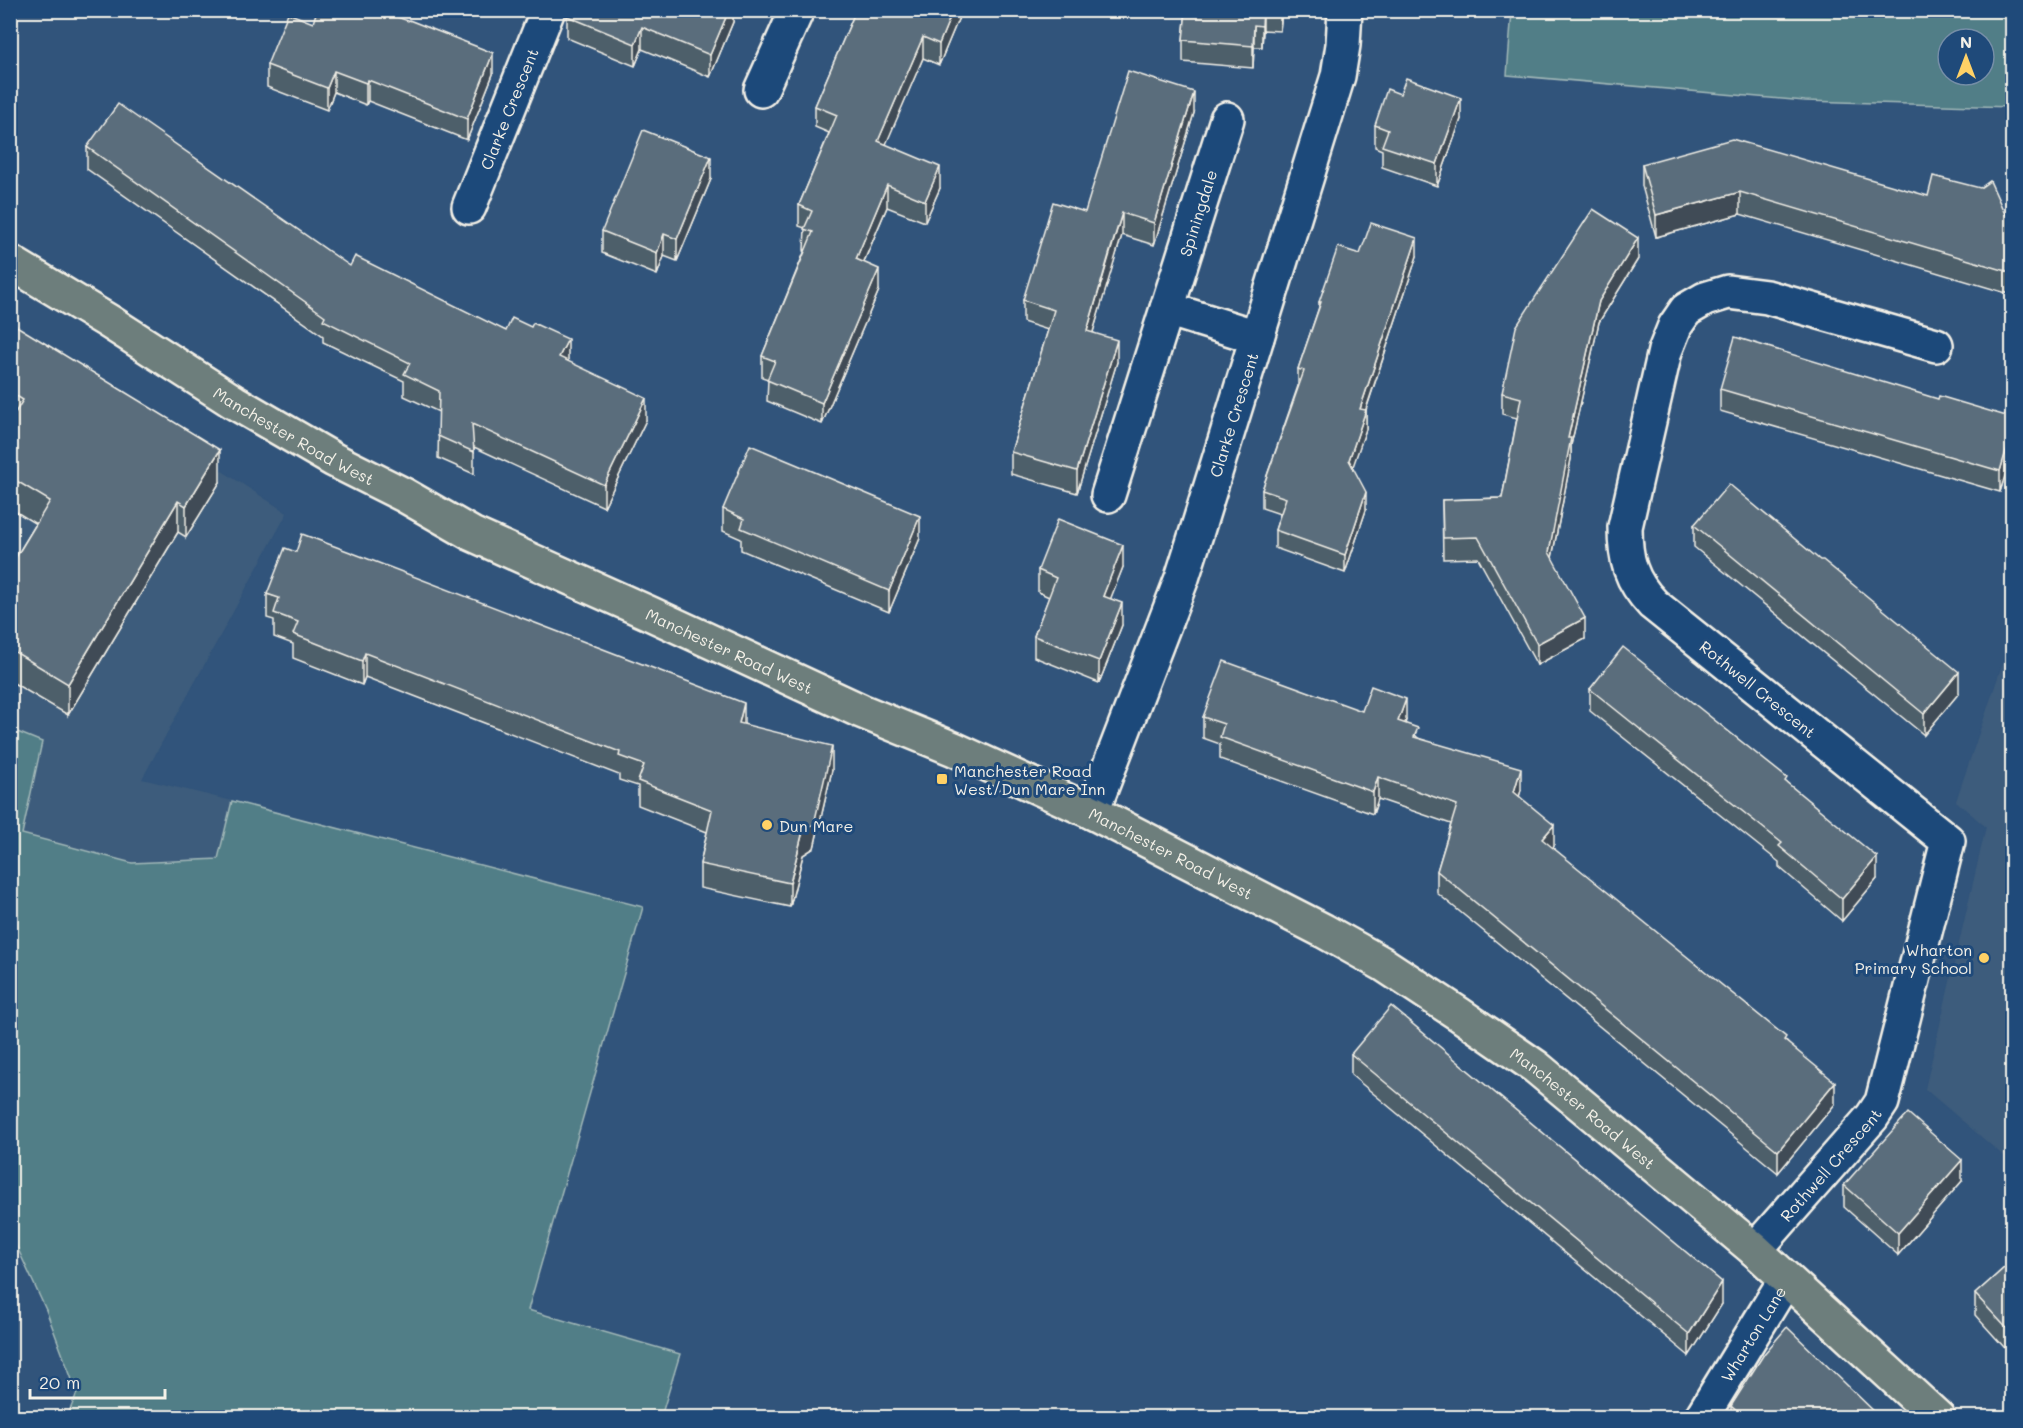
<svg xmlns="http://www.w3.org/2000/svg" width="2023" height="1428" viewBox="0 0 2023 1428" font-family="Mali,sans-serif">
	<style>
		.built { fill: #3d5c7b }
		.green { fill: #517e87; stroke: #a2b8b8; stroke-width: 1.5; fill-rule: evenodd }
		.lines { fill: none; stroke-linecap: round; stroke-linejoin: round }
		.minor-casing { stroke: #f4f1e8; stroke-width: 38 }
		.primary-casing { stroke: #f4f1e8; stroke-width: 38 }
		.minor { stroke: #1f4a7a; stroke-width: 33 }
		.primary { stroke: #6d7e7c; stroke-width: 33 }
		.wall { fill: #4d5e6b; stroke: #f4f1e8; stroke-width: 1.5 }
		.shaded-wall { fill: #3f4c57; stroke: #f4f1e8; stroke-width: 1.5 }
		.building { fill: #5a6d7c; stroke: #f4f1e8; stroke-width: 1.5 }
		.poi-dot { fill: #ffd166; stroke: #1f4a7a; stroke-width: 2 }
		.labels { text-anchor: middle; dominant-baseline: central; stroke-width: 6; stroke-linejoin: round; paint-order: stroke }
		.street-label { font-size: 16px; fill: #f4f1e8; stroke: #1f4a7a }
		.poi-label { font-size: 16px; fill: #f4f1e8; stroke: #1f4a7a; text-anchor: start }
	</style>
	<rect width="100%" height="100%" fill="#31547b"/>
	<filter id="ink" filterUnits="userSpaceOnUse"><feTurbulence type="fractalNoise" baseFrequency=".0167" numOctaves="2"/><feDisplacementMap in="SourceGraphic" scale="12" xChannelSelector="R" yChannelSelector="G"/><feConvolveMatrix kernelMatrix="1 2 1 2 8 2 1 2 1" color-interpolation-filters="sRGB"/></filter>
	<g filter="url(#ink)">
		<g class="built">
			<polygon points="10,333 287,513 142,779 232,801 218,858 132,863 22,834 42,742 11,729"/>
			<polygon points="2012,636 2012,1163 1925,1089 1986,827 1956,801"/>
		</g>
		<g class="green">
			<path d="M1512,11H2012V107L1805,101L1507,75ZM1948,39H1984V75H1948Z"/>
			<polygon points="10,729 42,742 22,834 132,863 218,859 232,801 643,907 528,1310 680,1354 661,1417 67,1417 77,1393 46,1310 11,1234"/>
		</g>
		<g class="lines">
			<g class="minor-casing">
				<g id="minor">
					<polyline points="761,90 797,10"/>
					<path id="s1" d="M469,207L548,10"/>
					<polyline points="1167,309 1257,337"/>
					<path id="s2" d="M1108,495L1227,119"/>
					<path id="s3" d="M1092,812L1182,578L1197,531L1338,76L1343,45L1345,10"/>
					<path id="s4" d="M1755,1250L1872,1117L1882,1102L1948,841L1653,604C1630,580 1625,559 1625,527L1665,351L1675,326L1686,310L1705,299L1728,292L1767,297L1936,345"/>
					<path id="s5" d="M1701,1418L1786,1279"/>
				</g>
			</g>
			<g class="primary-casing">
				<g id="primary">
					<path id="s6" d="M10,262L108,321L234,402L334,460L404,495L472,534L649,613L861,711L954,749L1092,812L1324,931L1383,964L1459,1014L1536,1067L1755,1250L1938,1418"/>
				</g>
			</g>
			<use href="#minor" class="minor"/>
			<use href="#primary" class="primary"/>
		</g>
		<g class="wall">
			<polygon points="733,10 733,22 710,77 642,49 635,66 567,38 567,16"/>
			<polygon points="856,10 962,10 939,65 923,58 885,145 940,188 925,222 887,207 864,262 879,290 822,424 767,401 768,379 762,377 762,356 805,250 804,250 805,228 799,226 799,205 829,133 815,127 815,106"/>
			<polygon points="1186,10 1282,10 1280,31 1263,30 1262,47 1254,47 1253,68 1183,62 1183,40"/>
			<polygon points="313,23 493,74 467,140 368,101 366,105 334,92 327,110 267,87 267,65"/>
			<polygon points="1194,113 1154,245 1122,235 1109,277 1093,332 1117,362 1077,493 1011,474 1011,452 1048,330 1023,322 1023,300 1085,212"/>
			<polygon points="1461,119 1437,186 1382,167 1382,150 1375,147 1375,125"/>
			<polygon points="87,147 350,266 506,331 568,360 567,361 646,420 604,507 474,447 474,474 438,458 439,412 404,396 404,381 323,342 323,336 87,169"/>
			<polygon points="1642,164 1928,196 2013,216 2013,295 1740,214 1656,237 1642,186"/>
			<polygon points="711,179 677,261 664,256 657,275 602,253 602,231"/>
			<polygon points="1360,254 1417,256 1366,410 1366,429 1352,467 1366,510 1345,573 1275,548 1275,530 1280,514 1262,508 1262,490 1298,386 1298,369 1319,307 1319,302"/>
			<polygon points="1638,259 1599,322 1571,445 1571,459 1552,558 1585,639 1537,665 1478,558 1443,559 1442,500 1502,498 1517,418 1502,414 1502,393"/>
			<polygon points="10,322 220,482 186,537 178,532 68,715 10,681 10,567 36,524 10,508"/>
			<polygon points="1720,389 1938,399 2013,418 2013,450 2000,492 1720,411"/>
			<polygon points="723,509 920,538 889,612 741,550 741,539 723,531"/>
			<polygon points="1694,525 1959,693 1924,735 1694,547"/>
			<polygon points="1123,567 1110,599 1122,625 1099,683 1034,657 1034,636 1049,597 1038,592 1038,570"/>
			<polygon points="267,594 744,724 832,770 814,848 803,855 790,907 700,888 700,864 707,832 638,805 638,786 619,780 619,775 365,677 362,685 293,658 293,644 274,637 274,620 267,618"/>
			<polygon points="1590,689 1787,783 1877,879 1842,921 1779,867 1779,862 1590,711"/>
			<polygon points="1362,711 1406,720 1405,724 1418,738 1521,790 1519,796 1554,846 1553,848 1786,1041 1835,1104 1778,1173 1437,893 1437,871 1451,824 1378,799 1373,814 1220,759 1220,744 1203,738 1203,717"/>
			<polygon points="1351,1054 1722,1304 1689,1356 1351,1075"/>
			<polygon points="1962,1181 1898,1255 1844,1207 1844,1185"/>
			<polygon points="2013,1260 2013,1357 1975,1315 1975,1294"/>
			<polygon points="1731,1406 1881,1418 1731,1418"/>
		</g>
		<g class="shaded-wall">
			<polygon points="729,10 733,10 733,22 710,77 710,55"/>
			<polygon points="953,10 962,10 939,65 939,44"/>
			<polygon points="1263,10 1263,30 1262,47 1262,26"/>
			<polygon points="1280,10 1282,10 1280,31"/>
			<polygon points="1254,25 1254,47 1253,68 1253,46"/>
			<polygon points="642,27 642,49 635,66 635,44"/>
			<polygon points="923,37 923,58 878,163 878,141"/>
			<polygon points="493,53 493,74 467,140 467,119"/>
			<polygon points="334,71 334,92 327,110 327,88"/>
			<polygon points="368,80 368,101 366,105 366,83"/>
			<polygon points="1194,92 1194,113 1154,245 1154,223"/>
			<polygon points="1461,98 1461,119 1437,186 1437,164"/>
			<polygon points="711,157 711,179 677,261 677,239"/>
			<polygon points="940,167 940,188 925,222 925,201"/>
			<polygon points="887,185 887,207 856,280 856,259"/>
			<polygon points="1740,192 1740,214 1656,237 1656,215"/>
			<polygon points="1122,213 1122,235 1087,352 1087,331"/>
			<polygon points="664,234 664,256 657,275 657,253"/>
			<polygon points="1417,238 1417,256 1360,427 1360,409"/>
			<polygon points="1638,238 1638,259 1599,322 1571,445 1571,459 1549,573 1549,552 1568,438 1599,301"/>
			<polygon points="879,269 879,290 822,424 822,403"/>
			<polygon points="568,339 568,360 559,379 559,357"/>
			<polygon points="1117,340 1117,362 1077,493 1077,471"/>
			<polygon points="646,398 646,420 604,507 604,485"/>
			<polygon points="1366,410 1366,429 1349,478 1349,460"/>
			<polygon points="2013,428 2013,450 2000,492 2000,471"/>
			<polygon points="220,450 220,482 186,537 186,506"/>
			<polygon points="1366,492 1366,510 1345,573 1345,555"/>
			<polygon points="178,501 178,532 68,715 68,684"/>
			<polygon points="920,516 920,538 889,612 889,591"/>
			<polygon points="1123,545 1123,567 1103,618 1103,596"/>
			<polygon points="1122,603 1122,625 1099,683 1099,661"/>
			<polygon points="1585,618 1585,639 1537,665 1537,644"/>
			<polygon points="365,653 365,677 362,685 362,661"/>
			<polygon points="1959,672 1959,693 1924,735 1924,714"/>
			<polygon points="1406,699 1406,720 1398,743 1398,721"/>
			<polygon points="744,703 744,727 739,723"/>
			<polygon points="832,746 832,770 814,848 803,855 790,907 790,883 803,831"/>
			<polygon points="1521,768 1521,790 1514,814 1514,792"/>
			<polygon points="1378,777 1378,799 1373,814 1373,792"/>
			<polygon points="1554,825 1554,846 1542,861 1542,839"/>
			<polygon points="1877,857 1877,879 1842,921 1842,899"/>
			<polygon points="1835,1082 1835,1104 1778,1173 1778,1151"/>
			<polygon points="1962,1160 1962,1181 1898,1255 1898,1233"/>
			<polygon points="1722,1282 1722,1304 1689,1356 1689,1334"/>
		</g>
		<g class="building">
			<polygon points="317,10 378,10 408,21 409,20 493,53 467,119 368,80 366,83 334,71 327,88 267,65 288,13 313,23"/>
			<polygon points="569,10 729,10 710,55 642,27 635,44 567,16"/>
			<polygon points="856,10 953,10 939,44 923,37 878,141 940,167 925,201 887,185 856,259 879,269 822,403 767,380 775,361 762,356 813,232 804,229 812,211 799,205 837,115 815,106"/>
			<polygon points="1186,10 1263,10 1262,26 1254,25 1253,46 1183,40"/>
			<polygon points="1128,71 1194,92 1154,223 1122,213 1109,255 1087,331 1117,340 1077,471 1011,452 1054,310 1023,300 1053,202 1085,212"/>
			<polygon points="1406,78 1461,98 1437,164 1382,146 1388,130 1375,125 1387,89 1400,94"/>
			<polygon points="118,104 350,266 355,256 506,331 512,318 531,327 533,323 568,339 559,357 646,398 604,485 472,424 474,452 438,436 439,391 404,374 410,363 323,320 325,316 87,147"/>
			<polygon points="643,130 711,157 677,239 664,234 657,253 602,231"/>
			<polygon points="1732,139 1928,196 1933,176 1980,188 1990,181 2005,214 2013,216 2013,273 1740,192 1656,215 1642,164"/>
			<polygon points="1593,209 1638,238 1599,301 1568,438 1571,438 1549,552 1585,618 1537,644 1478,537 1443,538 1442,500 1502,498 1521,398 1502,393 1516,327"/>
			<polygon points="1371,223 1417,238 1360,409 1366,410 1349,460 1366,492 1345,555 1275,530 1286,498 1262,490 1304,371 1298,369 1321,302 1319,302 1338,247 1360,254"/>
			<polygon points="10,322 220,450 186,506 178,501 68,684 10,649 10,567 50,501 10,477 10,421 23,400 10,392"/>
			<polygon points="1735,337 1938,399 1939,396 2013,418 2013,428 2000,471 1720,389"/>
			<polygon points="750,445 920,516 889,591 741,528 744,519 723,509"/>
			<polygon points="1729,484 1820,560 1823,560 1959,672 1924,714 1694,525"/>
			<polygon points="1058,519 1123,545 1103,596 1122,603 1099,661 1034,636 1056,578 1038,570"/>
			<polygon points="302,534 350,552 744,703 739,723 832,746 814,824 803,831 790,883 700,864 712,810 638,781 644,765 619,756 620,752 365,653 362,661 293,634 298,622 274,613 279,598 267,594 285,548 296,552"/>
			<polygon points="1623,647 1787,778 1785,781 1877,857 1842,899 1779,846 1782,843 1590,689"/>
			<polygon points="1224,661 1362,711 1371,686 1406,699 1398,721 1418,728 1414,737 1521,768 1514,792 1554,825 1542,839 1786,1037 1784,1040 1835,1082 1778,1151 1437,871 1457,805 1378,777 1373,792 1220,737 1224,724 1203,717"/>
			<polygon points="1391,1006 1722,1282 1689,1334 1351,1054"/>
			<polygon points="1908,1113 1962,1160 1898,1233 1844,1185"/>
			<polygon points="2013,1260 2013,1335 1975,1294"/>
			<polygon points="1787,1327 1881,1418 1744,1418 1731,1406 1764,1354"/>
		</g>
	</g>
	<g class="poi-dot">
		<rect x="936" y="773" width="12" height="12" rx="3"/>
		<circle cx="767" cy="825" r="6"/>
		<circle cx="1984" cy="958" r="6"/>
	</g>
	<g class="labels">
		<g class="street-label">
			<text stroke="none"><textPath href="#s1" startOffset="106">Clarke Crescent</textPath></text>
			<text stroke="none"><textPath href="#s2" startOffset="296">Spiningdale</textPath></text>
			<text stroke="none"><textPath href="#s3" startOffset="422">Clarke Crescent</textPath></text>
			<text stroke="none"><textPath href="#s6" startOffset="333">Manchester Road West</textPath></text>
			<text stroke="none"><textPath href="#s6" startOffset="819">Manchester Road West</textPath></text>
			<text transform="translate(1758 689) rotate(39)">Rothwell Crescent</text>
			<text stroke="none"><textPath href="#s6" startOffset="1305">Manchester Road West</textPath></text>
			<text stroke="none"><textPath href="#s6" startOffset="1791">Manchester Road West</textPath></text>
			<text stroke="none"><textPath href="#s4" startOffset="114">Rothwell Crescent</textPath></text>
			<text stroke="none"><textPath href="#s5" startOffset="99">Wharton Lane</textPath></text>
		</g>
		<g class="poi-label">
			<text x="954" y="770">Manchester Road<tspan x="954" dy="18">West/Dun Mare Inn</tspan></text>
			<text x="779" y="825">Dun Mare</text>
			<text x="1972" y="949" text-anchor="end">Wharton<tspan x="1972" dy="18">Primary School</tspan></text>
		</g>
	</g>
	<rect width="2023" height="1428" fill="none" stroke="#1f4a7a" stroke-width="36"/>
	<rect x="18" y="18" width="1987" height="1392" fill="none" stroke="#f4f1e8" stroke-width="2" filter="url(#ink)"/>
	<g transform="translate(1966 57)"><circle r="28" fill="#1f4a7a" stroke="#748da6" stroke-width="1.5"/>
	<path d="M0-4.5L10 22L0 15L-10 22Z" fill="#ffd166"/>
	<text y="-9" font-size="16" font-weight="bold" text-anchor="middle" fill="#f4f1e8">N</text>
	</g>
	<path d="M30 1389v9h135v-9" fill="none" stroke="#f4f1e8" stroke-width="3"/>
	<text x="39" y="1389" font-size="18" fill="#f4f1e8" stroke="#1f4a7a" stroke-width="4.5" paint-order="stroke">20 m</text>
</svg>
